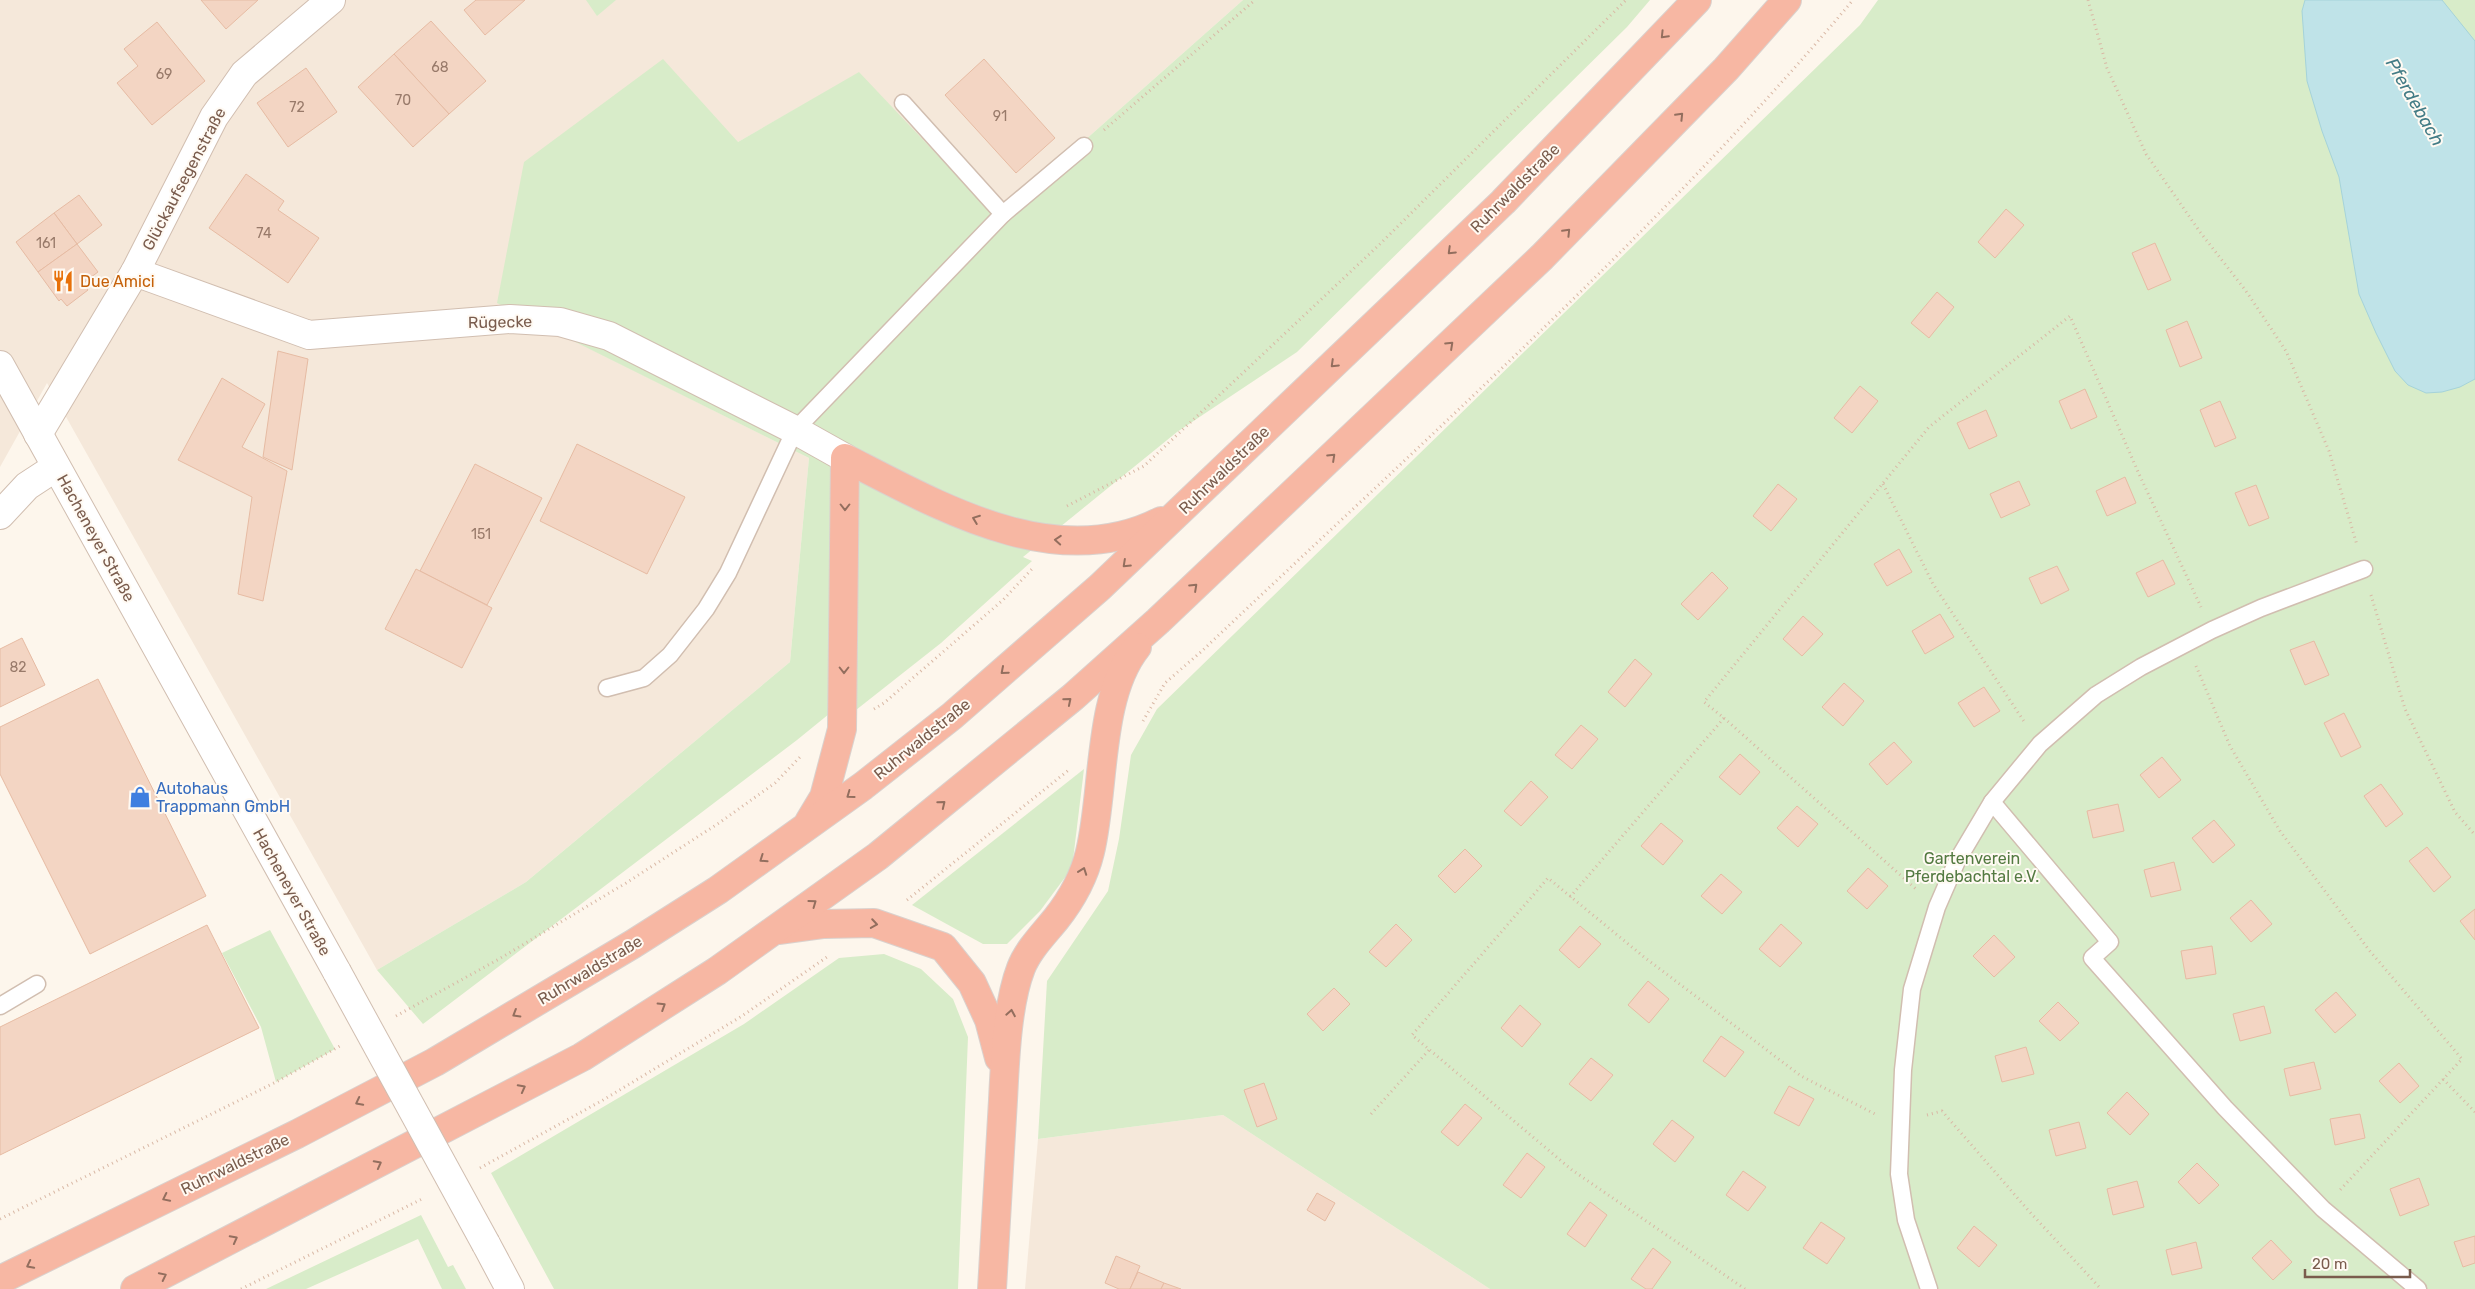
<svg xmlns="http://www.w3.org/2000/svg" width="2475" height="1289" viewBox="0 0 2475 1289" font-family="Rubik,sans-serif">
	<style>
		.residential { fill: #f5e8da }
		.green { fill: #d8ecc9 }
		.water { fill: #bfe3e8; stroke: #a5d3da }
		.building { fill: #f3d5c3; stroke: #e6bba3 }
		.lines { fill: none; stroke-linecap: round; stroke-linejoin: round }
		.lane-casing { stroke: #d1beb0; stroke-width: 19 }
		.street-casing { stroke: #d1beb0; stroke-width: 30 }
		.highway-casing { stroke: #dad1cd; stroke-width: 30 }
		.path { stroke: #d9b8a5; stroke-width: 3; stroke-dasharray: 1 4; stroke-linecap: butt }
		.lane { stroke: #fff; stroke-width: 16 }
		.street { stroke: #fff; stroke-width: 28 }
		.highway { stroke: #f7b7a3; stroke-width: 28 }
		.street-bridge-casing { stroke: #d1beb0; stroke-width: 30; stroke-linecap: butt }
		.street-bridge { stroke: #fff; stroke-width: 28 }
		.oneway { stroke: #936e5e }
		.labels { text-anchor: middle; dominant-baseline: central; stroke-width: 4; stroke-linejoin: round; paint-order: stroke }
		.number-label { font-size: 14px; fill: #987a6a }
		.street-label { font-size: 16px; fill: #7a5c4d; stroke: #fffaf3 }
		.food-label { font-size: 16px; fill: #c56008; stroke: #fffaf3; text-anchor: start }
		.shop-label { font-size: 16px; fill: #366cbe; stroke: #fffaf3; text-anchor: start }
		.park-label { font-size: 16px; fill: #537a41; stroke: #fffaf3 }
		.water-label { font-size: 18px; font-style: italic; fill: #437c86; stroke: #fffaf3 }
	</style>
	<rect width="100%" height="100%" fill="#fdf6ec"/>
	<g class="residential">
		<polygon points="0,0 1243,0 997,218 859,73 738,142 498,303 809,458 790,662 526,882 377,970 47,383 0,467"/>
		<polygon points="1223,1115 1490,1289 1025,1289 1038,1139"/>
	</g>
	<g class="green">
		<polygon points="586,0 616,0 597,16"/>
		<polygon points="1243,0 1650,0 1627,27 1297,352 1177,432 1023,557 1032,561 941,643 856,710 856,692 797,740 423,1024 377,970 526,882 790,662 809,458 497,303 524,162 663,59 738,142 859,72 997,218"/>
		<polygon points="1878,0 2475,0 2475,1289 1490,1289 1223,1115 1038,1139 1047,981 1108,891 1119,839 1131,755 1157,709 1860,25"/>
		<polygon points="1084,769 1072,868 1040,911 1007,944 983,944 912,905"/>
		<polygon points="270,930 335,1049 276,1082 261,1027 222,953"/>
		<polygon points="884,954 921,969 953,999 968,1037 958,1289 554,1289 491,1173 744,1024 839,958"/>
		<polygon points="421,1215 448,1267 453,1265 466,1289 442,1289 418,1239 306,1289 266,1289"/>
	</g>
	<polygon class="water" points="2305,0 2442,0 2475,41 2475,379 2460,387 2442,392 2426,393 2408,385 2395,371 2376,333 2359,294 2339,177 2322,131 2307,81 2302,11"/>
	<g class="building">
		<polygon points="201,0 258,0 226,29"/>
		<polygon points="476,0 525,0 485,35 464,10"/>
		<polygon points="431,21 486,81 449,114 394,54"/>
		<polygon points="157,22 205,81 152,125 117,83 138,66 124,49"/>
		<polygon points="394,54 449,114 413,147 358,87"/>
		<polygon points="984,59 1055,138 1016,173 945,95"/>
		<polygon points="306,68 337,112 288,147 257,103"/>
		<polygon points="246,174 284,201 278,210 319,238 288,283 209,228"/>
		<polygon points="79,195 102,225 77,244 54,213"/>
		<polygon points="2006,209 2024,225 1995,258 1978,242"/>
		<polygon points="54,213 77,244 38,272 16,242"/>
		<polygon points="2155,243 2171,280 2148,290 2132,253"/>
		<polygon points="77,244 98,272 83,283 88,290 67,306 61,299 59,301 38,272"/>
		<polygon points="1937,292 1954,307 1929,338 1911,323"/>
		<polygon points="2187,321 2202,358 2180,367 2166,330"/>
		<polygon points="278,351 308,359 292,470 263,457"/>
		<polygon points="222,378 265,404 242,447 287,471 263,601 238,594 252,497 178,460"/>
		<polygon points="1860,386 1878,401 1852,433 1834,418"/>
		<polygon points="2085,389 2097,417 2071,429 2059,401"/>
		<polygon points="2220,401 2236,438 2215,447 2200,410"/>
		<polygon points="1986,410 1997,436 1969,449 1957,423"/>
		<polygon points="577,444 685,497 647,574 540,521"/>
		<polygon points="475,464 542,498 487,605 420,571"/>
		<polygon points="2125,477 2136,503 2107,516 2096,491"/>
		<polygon points="2019,481 2030,505 2001,518 1990,494"/>
		<polygon points="1778,484 1797,499 1771,531 1753,516"/>
		<polygon points="2256,485 2269,518 2249,526 2235,493"/>
		<polygon points="1899,549 1912,572 1887,586 1874,564"/>
		<polygon points="2163,560 2175,584 2148,597 2136,573"/>
		<polygon points="2057,566 2069,590 2041,604 2029,578"/>
		<polygon points="416,569 492,608 462,668 385,629"/>
		<polygon points="1712,572 1728,588 1698,620 1681,604"/>
		<polygon points="1940,614 1954,637 1925,654 1912,631"/>
		<polygon points="1803,616 1823,634 1802,656 1783,639"/>
		<polygon points="22,638 45,685 0,707 0,649"/>
		<polygon points="2314,641 2329,675 2305,685 2290,650"/>
		<polygon points="1635,659 1652,674 1625,707 1608,692"/>
		<polygon points="98,679 206,896 90,954 0,774 0,727"/>
		<polygon points="1844,683 1864,701 1843,726 1822,707"/>
		<polygon points="1984,687 2000,711 1974,727 1958,703"/>
		<polygon points="2344,713 2361,747 2341,757 2324,723"/>
		<polygon points="1581,725 1598,739 1572,769 1555,755"/>
		<polygon points="1894,742 1912,762 1887,785 1869,764"/>
		<polygon points="1740,754 1760,772 1740,795 1719,777"/>
		<polygon points="2162,757 2181,780 2159,798 2140,775"/>
		<polygon points="1531,781 1548,797 1521,826 1504,811"/>
		<polygon points="2381,784 2403,814 2386,827 2364,796"/>
		<polygon points="2118,804 2124,831 2093,838 2087,811"/>
		<polygon points="1797,806 1818,824 1798,847 1777,828"/>
		<polygon points="2214,820 2235,845 2213,863 2192,838"/>
		<polygon points="1661,823 1683,841 1663,865 1641,846"/>
		<polygon points="2427,847 2451,877 2434,892 2409,861"/>
		<polygon points="1465,849 1482,866 1455,893 1438,876"/>
		<polygon points="2174,862 2181,890 2151,897 2144,870"/>
		<polygon points="1868,868 1888,886 1867,909 1847,891"/>
		<polygon points="1721,874 1742,892 1722,914 1701,896"/>
		<polygon points="2251,900 2272,924 2251,942 2230,918"/>
		<polygon points="2475,909 2475,940 2460,921"/>
		<polygon points="1396,924 1412,940 1386,967 1369,952"/>
		<polygon points="1781,924 1802,943 1780,967 1759,949"/>
		<polygon points="207,925 259,1028 0,1155 0,1027"/>
		<polygon points="1580,926 1601,944 1579,968 1559,950"/>
		<polygon points="1994,935 2015,957 1994,977 1973,956"/>
		<polygon points="2212,946 2216,974 2186,979 2181,951"/>
		<polygon points="1648,981 1669,999 1649,1023 1628,1005"/>
		<polygon points="1334,988 1350,1004 1323,1031 1307,1014"/>
		<polygon points="2336,992 2356,1015 2335,1033 2315,1010"/>
		<polygon points="2058,1002 2079,1023 2060,1041 2039,1021"/>
		<polygon points="1520,1005 1541,1024 1522,1047 1501,1028"/>
		<polygon points="2264,1006 2271,1033 2240,1041 2233,1014"/>
		<polygon points="1721,1036 1744,1052 1725,1077 1703,1061"/>
		<polygon points="2026,1047 2034,1074 2002,1082 1995,1056"/>
		<polygon points="1591,1058 1613,1075 1591,1101 1569,1084"/>
		<polygon points="2314,1062 2321,1089 2290,1096 2284,1069"/>
		<polygon points="2399,1063 2419,1086 2400,1103 2379,1081"/>
		<polygon points="1264,1083 1277,1119 1257,1127 1244,1090"/>
		<polygon points="1789,1086 1814,1099 1799,1126 1774,1113"/>
		<polygon points="2127,1092 2149,1114 2130,1135 2107,1113"/>
		<polygon points="1465,1104 1482,1118 1458,1146 1441,1132"/>
		<polygon points="2360,1114 2365,1138 2335,1145 2330,1119"/>
		<polygon points="1672,1120 1694,1137 1675,1162 1653,1144"/>
		<polygon points="2079,1122 2086,1148 2056,1156 2049,1130"/>
		<polygon points="1527,1153 1545,1167 1521,1198 1503,1185"/>
		<polygon points="2197,1163 2219,1185 2199,1204 2178,1182"/>
		<polygon points="1743,1171 1766,1187 1748,1211 1726,1195"/>
		<polygon points="2419,1178 2429,1205 2400,1216 2390,1189"/>
		<polygon points="2137,1181 2144,1207 2113,1215 2107,1189"/>
		<polygon points="1317,1193 1335,1203 1325,1221 1307,1210"/>
		<polygon points="1590,1202 1607,1215 1585,1247 1567,1234"/>
		<polygon points="1821,1222 1845,1238 1827,1264 1803,1248"/>
		<polygon points="1974,1226 1997,1245 1979,1267 1957,1248"/>
		<polygon points="2475,1236 2475,1263 2463,1267 2454,1242"/>
		<polygon points="2271,1240 2292,1262 2273,1280 2252,1258"/>
		<polygon points="2196,1242 2202,1268 2172,1275 2166,1250"/>
		<polygon points="1653,1248 1671,1262 1652,1289 1646,1289 1631,1279"/>
		<polygon points="1116,1256 1140,1266 1130,1289 1119,1289 1105,1283"/>
		<polygon points="1138,1272 1164,1283 1161,1289 1130,1289"/>
		<polygon points="1164,1283 1181,1289 1161,1289"/>
	</g>
	<g class="lines">
		<g class="lane-casing">
			<g id="lane">
				<polyline points="903,103 1003,214"/>
				<polyline points="607,688 644,678 670,655 706,609 728,573 795,430 1003,214 1084,146"/>
				<polyline points="1992,802 2110,942 2092,958 2225,1108 2323,1209 2418,1289"/>
				<polyline points="0,1006 37,984"/>
				<polyline points="1929,1289 1906,1220 1899,1174 1903,1070 1912,989 1937,907 1957,861 1992,802 2040,744 2096,695 2141,667 2212,630 2261,608 2364,569"/>
			</g>
		</g>
		<g class="street-casing">
			<g id="street">
				<polyline points="135,272 309,335 510,319 560,322 609,336 795,430 845,458"/>
				<polyline points="0,365 337,972"/>
				<polyline points="38,434 135,272 214,117 244,74 331,0"/>
				<polyline points="0,515 27,486 56,467"/>
				<polyline points="486,1244 510,1289"/>
			</g>
		</g>
		<g class="highway-casing">
			<g id="highway">
				<path d="M809,822L824,797L842,729L845,458C939,506 1056,575 1161,521"/>
				<polyline points="780,930 824,924 874,923 943,947 972,983 989,1020 999,1058"/>
				<polyline points="0,1280 297,1134 435,1062 633,944 718,890 863,786 952,716 1100,587 1503,202 1697,0"/>
				<polyline points="135,1289 582,1057 717,971 878,856 1073,697 1158,621 1542,257 1726,69 1787,0"/>
				<path d="M992,1289C996,1226 999,1163 1003,1100C1005,1061 1007,1004 1021,968C1028,950 1043,935 1056,919C1071,900 1084,877 1090,852C1105,791 1097,697 1137,647"/>
			</g>
		</g>
		<g class="path">
			<polyline points="2088,0 2107,68 2146,154 2200,232 2246,291 2286,351 2329,451 2357,545"/>
			<polyline points="1104,130 1255,0"/>
			<polyline points="1883,484 1933,584 2025,723"/>
			<polyline points="1067,506 1144,466 1380,244 1626,0"/>
			<polyline points="2371,595 2405,709 2455,812 2475,835"/>
			<polyline points="2196,666 2230,746 2280,831 2369,950 2462,1059 2340,1190"/>
			<polyline points="874,709 884,703 1003,600 1032,569"/>
			<polyline points="1724,718 1916,889"/>
			<path d="M1143,721L1165,683L1202,651C1424,440 1656,235 1853,0"/>
			<polyline points="1570,897 1724,718 1704,702 1929,427 2070,316 2139,474 2201,607"/>
			<polyline points="907,900 1070,769"/>
			<polyline points="396,1016 499,959 626,883 719,823 775,783 800,757"/>
			<polyline points="2443,1079 2475,1112"/>
			<polyline points="1371,1114 1429,1050"/>
			<polyline points="1927,1115 1942,1111 2028,1210 2101,1289"/>
			<polyline points="480,1168 603,1100 742,1016 827,957"/>
			<polyline points="0,1219 276,1082 340,1046"/>
			<polyline points="241,1289 424,1198"/>
			<polyline points="1745,1289 1572,1170 1412,1035 1548,878 1644,957 1801,1076 1875,1114"/>
		</g>
		<use href="#lane" class="lane"/>
		<use href="#street" class="street"/>
		<use href="#highway" class="highway"/>
		<g class="street-bridge-casing">
			<polyline id="street-bridge" points="337,972 486,1244"/>
		</g>
		<use href="#street-bridge" class="street-bridge"/>
	</g>
	<defs><path id="oneway-chevron" d="M-2-3.5L2.5 0L-2 3.5" fill="none" stroke-width="1.6" stroke-linecap="round" stroke-linejoin="round" transform="scale(1.25)"/></defs>
	<g class="oneway">
		<use href="#oneway-chevron" transform="translate(1664 35) rotate(134)"/>
		<use href="#oneway-chevron" transform="translate(1680 116) rotate(-46)"/>
		<use href="#oneway-chevron" transform="translate(1567 232) rotate(-46)"/>
		<use href="#oneway-chevron" transform="translate(1451 251) rotate(136)"/>
		<use href="#oneway-chevron" transform="translate(1450 345) rotate(-43)"/>
		<use href="#oneway-chevron" transform="translate(1334 364) rotate(136)"/>
		<use href="#oneway-chevron" transform="translate(1332 457) rotate(-43)"/>
		<use href="#oneway-chevron" transform="translate(845 507) rotate(90)"/>
		<use href="#oneway-chevron" transform="translate(976 519) rotate(-159)"/>
		<use href="#oneway-chevron" transform="translate(1058 540) rotate(-176)"/>
		<use href="#oneway-chevron" transform="translate(1126 564) rotate(137)"/>
		<use href="#oneway-chevron" transform="translate(1194 587) rotate(-43)"/>
		<use href="#oneway-chevron" transform="translate(844 670) rotate(90)"/>
		<use href="#oneway-chevron" transform="translate(1004 671) rotate(139)"/>
		<use href="#oneway-chevron" transform="translate(1068 701) rotate(-40)"/>
		<use href="#oneway-chevron" transform="translate(850 795) rotate(144)"/>
		<use href="#oneway-chevron" transform="translate(942 804) rotate(-39)"/>
		<use href="#oneway-chevron" transform="translate(763 859) rotate(145)"/>
		<use href="#oneway-chevron" transform="translate(1083 871) rotate(-70)"/>
		<use href="#oneway-chevron" transform="translate(813 903) rotate(-36)"/>
		<use href="#oneway-chevron" transform="translate(874 924) rotate(9)"/>
		<use href="#oneway-chevron" transform="translate(662 1006) rotate(-32)"/>
		<use href="#oneway-chevron" transform="translate(1011 1013) rotate(-80)"/>
		<use href="#oneway-chevron" transform="translate(516 1014) rotate(149)"/>
		<use href="#oneway-chevron" transform="translate(522 1088) rotate(-28)"/>
		<use href="#oneway-chevron" transform="translate(359 1102) rotate(153)"/>
		<use href="#oneway-chevron" transform="translate(378 1164) rotate(-28)"/>
		<use href="#oneway-chevron" transform="translate(166 1198) rotate(154)"/>
		<use href="#oneway-chevron" transform="translate(234 1239) rotate(-28)"/>
		<use href="#oneway-chevron" transform="translate(30 1265) rotate(153)"/>
		<use href="#oneway-chevron" transform="translate(163 1276) rotate(-26)"/>
	</g>
	<defs>
		<g id="restaurant-bare" transform="scale(1.725)"><path d="M-5-6h1v4h1v-4h1v4h1v-4h1v5L-1.5 .5V6h-2V.5L-5-1ZM5-6V6H3V1.5H1.5Q1.5-4 5-6Z" fill="#e8710a" stroke="#fffaf3" stroke-width="2.5" paint-order="stroke"/></g>
		<g id="shop-bare" transform="scale(1.725)"><path d="M-5-2.5h2.3a2.7 3.5 0 0 1 5.4 0H5L5.5 6h-11ZM-1.5-2.5h3a1.5 2.3 0 0 0-3 0Z" fill="#3f7fe0" stroke="#fffaf3" stroke-width="2.5" paint-order="stroke"/></g>
	</defs>
	<g fill-rule="evenodd">
		<use href="#restaurant-bare" x="63" y="281"/>
		<use href="#shop-bare" x="140" y="797"/>
	</g>
	<g class="labels">
		<g class="number-label">
			<text x="440" y="67">68</text>
			<text x="164" y="74">69</text>
			<text x="403" y="100">70</text>
			<text x="297" y="107">72</text>
			<text x="1000" y="116">91</text>
			<text x="264" y="233">74</text>
			<text x="46" y="243">161</text>
			<text x="481" y="534">151</text>
			<text x="18" y="667">82</text>
		</g>
		<g class="street-label">
			<text transform="translate(184 179) rotate(-62)">Glückaufsegenstraße</text>
			<text transform="translate(1515 188) rotate(-45)">Ruhrwaldstraße</text>
			<text transform="translate(500 322) rotate(-1)">Rügecke</text>
			<text transform="translate(1224 470) rotate(-44)">Ruhrwaldstraße</text>
			<text transform="translate(96 538) rotate(61)">Hacheneyer Straße</text>
			<text transform="translate(922 739) rotate(-39)">Ruhrwaldstraße</text>
			<text transform="translate(292 892) rotate(61)">Hacheneyer Straße</text>
			<text transform="translate(590 970) rotate(-31)">Ruhrwaldstraße</text>
			<text transform="translate(235 1164) rotate(-26)">Ruhrwaldstraße</text>
		</g>
		<g class="food-label">
			<text x="80" y="281">Due Amici</text>
		</g>
		<g class="shop-label">
			<text x="156" y="788">Autohaus<tspan x="156" dy="18">Trappmann GmbH</tspan></text>
		</g>
		<g class="park-label">
			<text x="1972" y="858">Gartenverein<tspan x="1972" dy="18">Pferdebachtal e.V.</tspan></text>
		</g>
		<g class="water-label">
			<text transform="translate(2415 102) rotate(60)">Pferdebach</text>
		</g>
	</g>
	<path d="M2305 1269v8h105v-8" fill="none" stroke="#7a5c4d" stroke-width="2.5"/>
	<text x="2312" y="1269" font-size="15" fill="#7a5c4d" stroke="#fffaf3" stroke-width="4" paint-order="stroke">20 m</text>
</svg>
